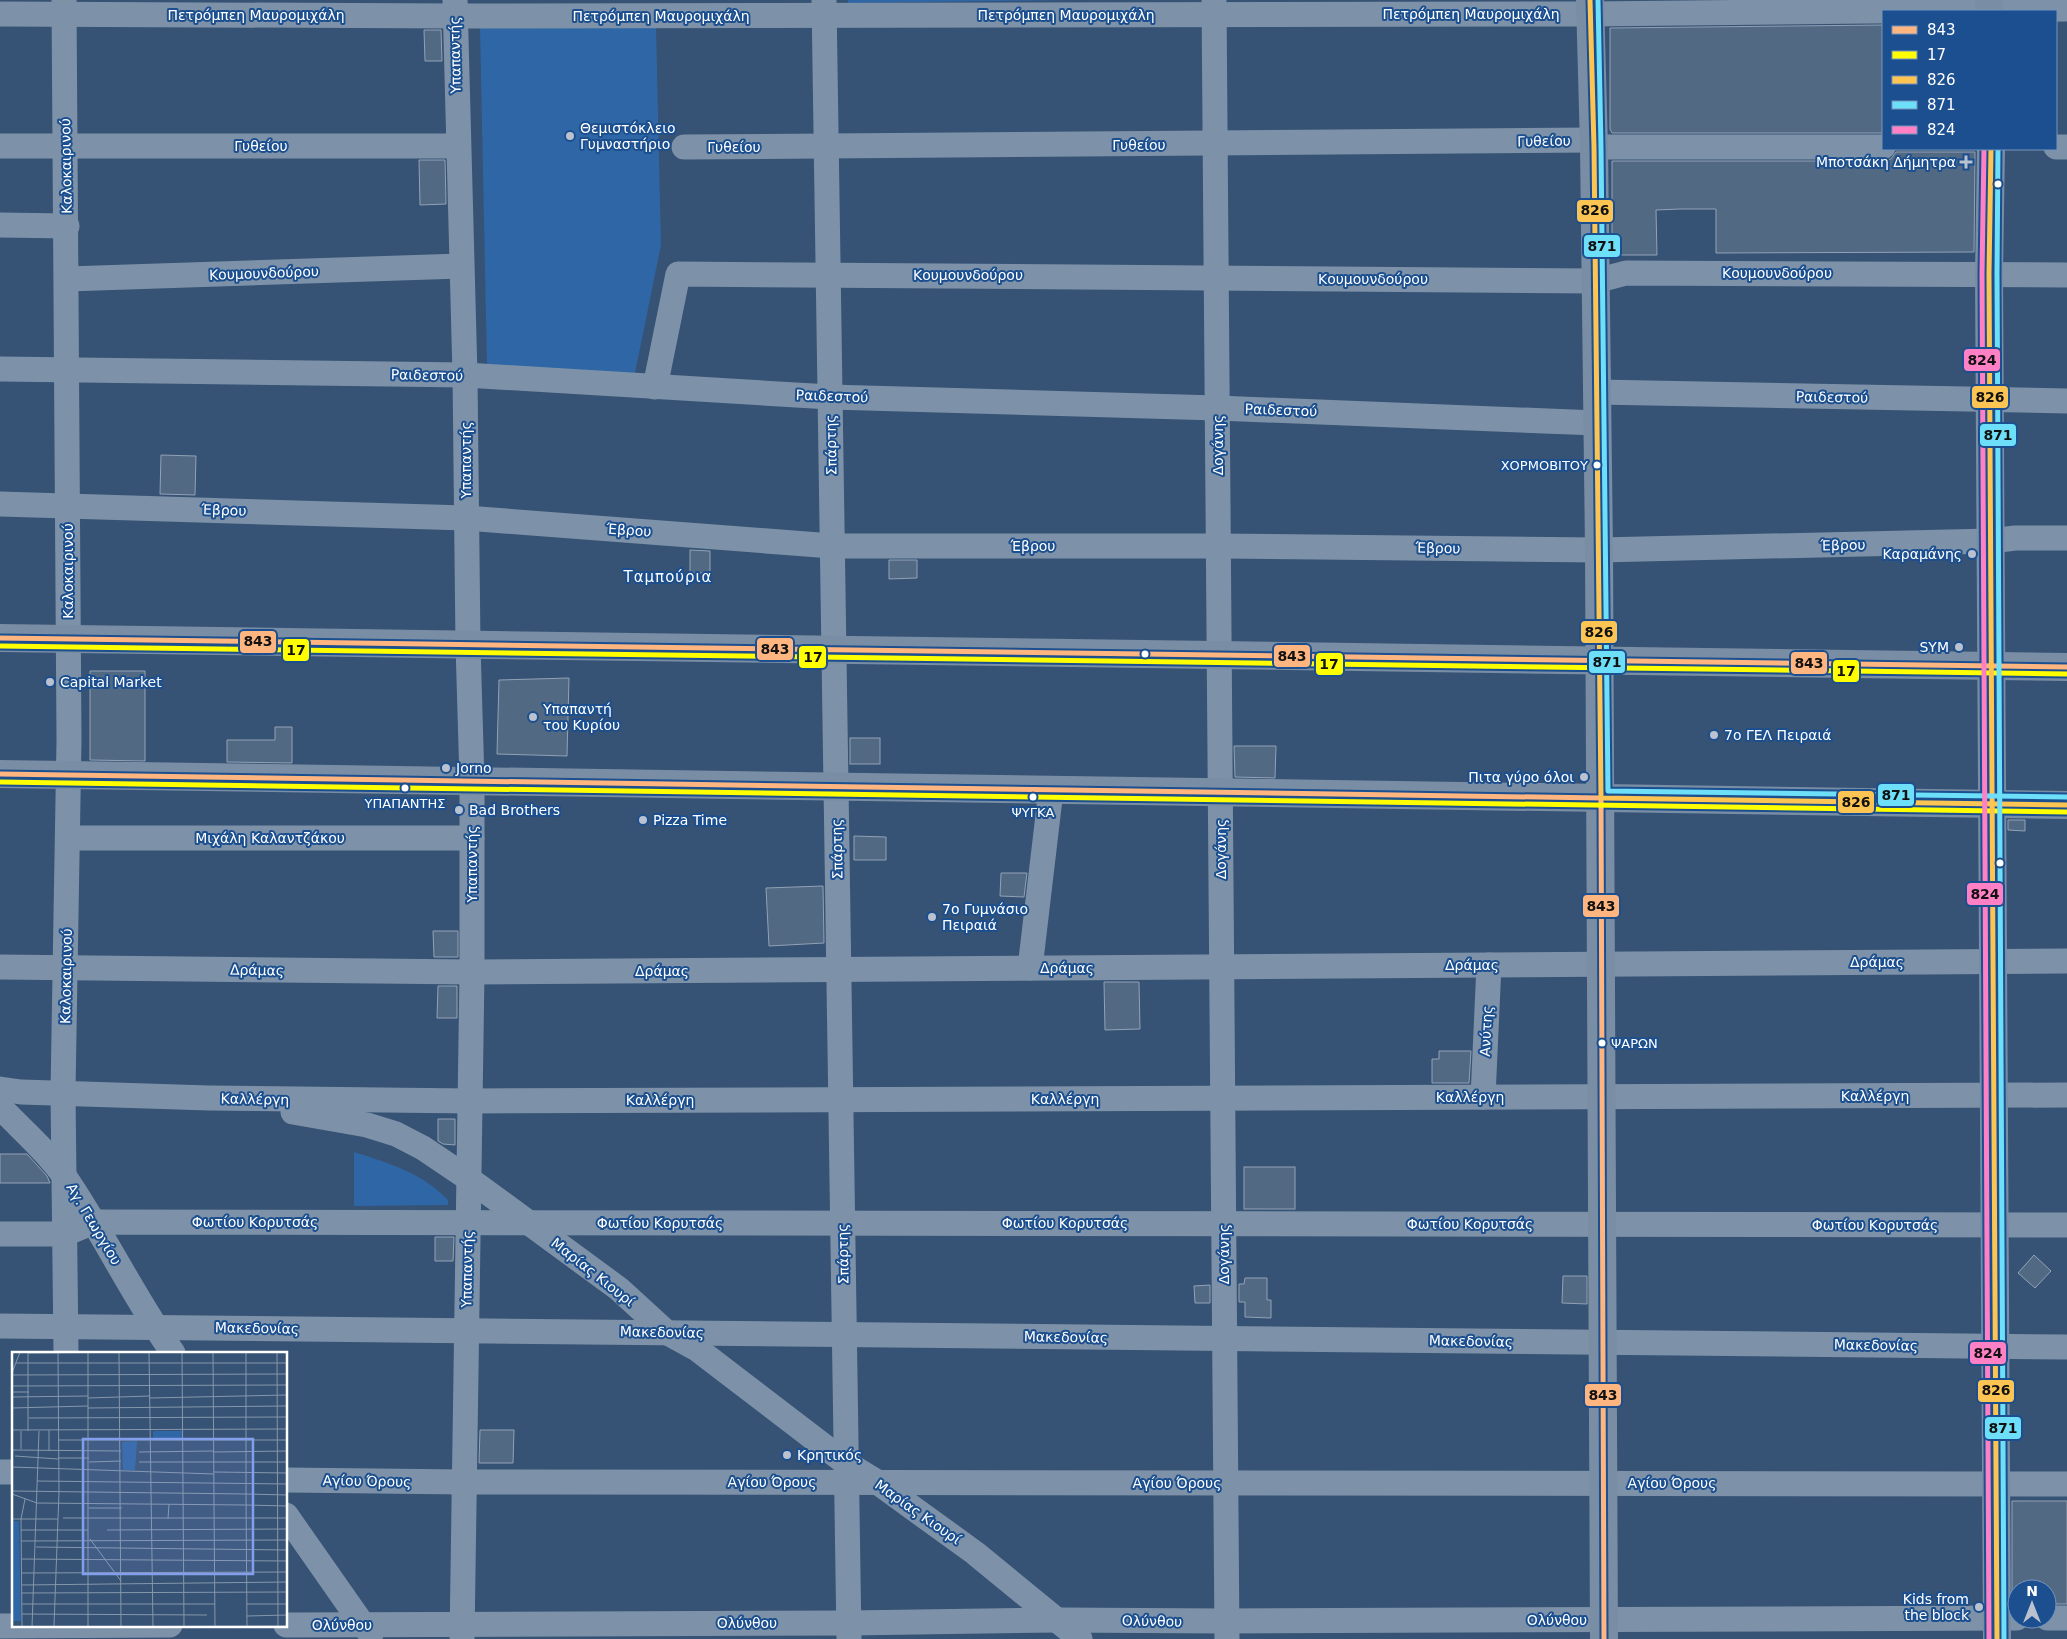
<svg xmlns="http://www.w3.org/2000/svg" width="2067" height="1639" viewBox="0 0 2067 1639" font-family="'DejaVu Sans',sans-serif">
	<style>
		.green { fill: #2f66a5 }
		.building { fill: #526984; stroke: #92a2b6 }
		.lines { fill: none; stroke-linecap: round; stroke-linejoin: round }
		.street { stroke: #7d92a8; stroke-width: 25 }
		.secondary { stroke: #798da4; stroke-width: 28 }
		.bus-1-casing { stroke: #1b4f8f; stroke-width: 9 }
		.bus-2-casing { stroke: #1b4f8f; stroke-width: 9 }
		.bus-3-casing { stroke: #1b4f8f; stroke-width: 9 }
		.bus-4-casing { stroke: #1b4f8f; stroke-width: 9 }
		.bus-5-casing { stroke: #1b4f8f; stroke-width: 9 }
		.bus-1 { stroke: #ffb580; stroke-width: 5 }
		.bus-2 { stroke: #ff0; stroke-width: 5 }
		.bus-3 { stroke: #fcc553; stroke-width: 5 }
		.bus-4 { stroke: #6ddff8; stroke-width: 5 }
		.bus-5 { stroke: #ff80c5; stroke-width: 5 }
		.poi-dot { fill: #b9c2ce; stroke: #1b4f8f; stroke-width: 2 }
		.bus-dot { fill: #fff; stroke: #1b4f8f; stroke-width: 2 }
		.labels { text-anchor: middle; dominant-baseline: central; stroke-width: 4; stroke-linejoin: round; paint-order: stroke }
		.bus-label { font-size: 13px; fill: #fff; stroke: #1b4f8f }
		.street-label { font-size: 14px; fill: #fff; stroke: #1b4f8f }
		.poi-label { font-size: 14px; fill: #fff; stroke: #1b4f8f; text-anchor: start }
		.neighbourhood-label { font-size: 15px; letter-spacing: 1px; fill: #fff; stroke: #1b4f8f }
		.inset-road { fill: none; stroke: #8697ac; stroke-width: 1 }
		.view { fill: #839eea; fill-opacity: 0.15; stroke: #839eea; stroke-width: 2.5 }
		.inset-edge { fill: none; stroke: #fff; stroke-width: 2.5 }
		.line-badge { stroke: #1b4f8f; stroke-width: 2 }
		.pale-badge-label { font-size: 14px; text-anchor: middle; font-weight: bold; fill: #111 }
	</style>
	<rect width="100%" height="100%" fill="#365274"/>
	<g class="green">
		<polygon points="848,0 1073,0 848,3"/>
		<polygon points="656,25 661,245 635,373 487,367 480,28"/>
		<path d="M354,1152C388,1163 423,1173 448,1200V1205L354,1206Z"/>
	</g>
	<g class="building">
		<polygon points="1883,25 1883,133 1612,133 1610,129 1610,28"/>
		<polygon points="424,30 441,30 442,61 425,61"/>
		<polygon points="1896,152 1975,152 1974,252 1716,253 1716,209 1680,209 1656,210 1657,255 1612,255 1612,161 1883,161 1891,159"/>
		<polygon points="419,160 445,160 446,204 420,205"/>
		<polygon points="161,455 196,456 195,495 160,494"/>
		<polygon points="690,550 710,551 710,573 690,573"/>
		<polygon points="889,560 917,560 917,578 889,579"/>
		<polygon points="90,671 145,671 145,761 90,760"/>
		<polygon points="569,678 567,756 497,754 499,680"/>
		<polygon points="275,727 292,727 292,763 227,762 227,740 275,740"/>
		<rect x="850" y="738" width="30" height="26"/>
		<polygon points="1234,746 1276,746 1275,778 1235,777"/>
		<polygon points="2008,820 2025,820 2025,831 2008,830"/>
		<polygon points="854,836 886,837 886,860 854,860"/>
		<polygon points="1001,873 1027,873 1024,897 1000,896"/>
		<polygon points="823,886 824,943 769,946 766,888"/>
		<polygon points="433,931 458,931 458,957 434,957"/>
		<polygon points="1104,982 1139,982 1140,1029 1105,1030"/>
		<polygon points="438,986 457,986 457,1018 437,1018"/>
		<polygon points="1439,1051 1471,1051 1469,1083 1432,1083 1432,1059 1439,1059"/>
		<polygon points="438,1119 455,1119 455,1145 443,1144 438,1141"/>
		<polygon points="0,1154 27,1154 47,1176 50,1183 0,1183"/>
		<rect x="1244" y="1167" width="51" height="42"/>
		<polygon points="435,1237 454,1237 453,1261 435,1261"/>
		<polygon points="2034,1255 2051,1271 2035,1288 2018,1273"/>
		<polygon points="1563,1276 1587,1276 1587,1304 1562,1303"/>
		<polygon points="1245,1278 1267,1278 1267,1300 1271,1300 1271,1318 1245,1317 1245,1302 1239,1302 1239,1284 1244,1284"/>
		<polygon points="1210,1285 1210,1303 1195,1303 1194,1286"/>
		<polygon points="480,1430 514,1430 513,1463 479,1463"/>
		<polygon points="2012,1501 2067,1501 2067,1604 2047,1604 2047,1589 2017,1589 2017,1604 2012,1604"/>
	</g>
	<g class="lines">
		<g class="street">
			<polyline points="64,0 69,740 63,1092 66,1353"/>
			<polyline points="455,0 465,375 468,645 472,781 472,972 462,1639"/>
			<polyline points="824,0 849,1639"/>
			<polyline points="1214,0 1227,1639"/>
			<polyline points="0,14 455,16 1590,14 2067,9"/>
			<polyline points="0,146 457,146"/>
			<polyline points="684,147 1593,140"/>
			<polyline points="1594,147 1883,147"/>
			<polyline points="2056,147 2067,147"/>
			<polyline points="0,225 67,226"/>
			<polyline points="67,279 461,266"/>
			<polyline points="0,369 465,375 830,397 1217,408 1597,423"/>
			<polyline points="655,387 678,274 1596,281 1626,273 2067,275"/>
			<polyline points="1597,392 2067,401"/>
			<polyline points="0,504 466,518 832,546 1218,546 1599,550 1991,541 2015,538 2067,538"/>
			<polyline points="68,838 472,838"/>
			<polyline points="0,967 472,972 2067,961"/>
			<polyline points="1030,968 1051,790"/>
			<polyline points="0,1089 21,1092 209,1098 470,1101 2067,1095"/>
			<polyline points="1483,1097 1489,965"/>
			<path d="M0,1107C22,1130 47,1151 65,1177C104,1234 133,1296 173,1353"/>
			<polyline points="293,1112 367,1125 396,1134 423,1148 469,1179 619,1289 666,1332 697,1349 846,1463 877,1482 975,1553 1080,1639"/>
			<polyline points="0,1234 65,1234 94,1222 2067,1225"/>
			<polyline points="0,1326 2067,1347"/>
			<polyline points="0,1472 14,1472"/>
			<polyline points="286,1480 464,1482 2067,1484"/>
			<polyline points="286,1515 363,1625 371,1634"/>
			<polyline points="2047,1618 2067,1618"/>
			<polyline points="286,1625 849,1623 1058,1620 1226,1621 2017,1618"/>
			<polyline points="0,1626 170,1625"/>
		</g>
		<g class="secondary">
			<polyline points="1590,0 1594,147 1599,550 1604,1639"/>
			<polyline points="1989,11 1989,0"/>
			<polyline points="1991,149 1989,274 1997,1639"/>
			<polyline points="0,638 2067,667"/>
			<polyline points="0,774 2067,805"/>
		</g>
		<g class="bus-1-casing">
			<g id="bus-1">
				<polyline points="0,638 2067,667"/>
				<polyline points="0,774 1601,798 1604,1639"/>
			</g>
		</g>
		<g class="bus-2-casing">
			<g id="bus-2">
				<polyline points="0,646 2067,674"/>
				<polyline points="0,782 2067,812"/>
			</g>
		</g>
		<g class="bus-3-casing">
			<g id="bus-3">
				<polyline points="1590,0 1594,147 1601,798 2067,805"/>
				<polyline points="1991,149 1989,274 1997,1639"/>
			</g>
		</g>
		<g class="bus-4-casing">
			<g id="bus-4">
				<polyline points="1598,0 1601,147 1608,791 2067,797"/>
				<polyline points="1998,149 1997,274 2004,1639"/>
			</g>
		</g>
		<g class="bus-5-casing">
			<polyline id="bus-5" points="1984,149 1982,274 1989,1639"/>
		</g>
		<use href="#bus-1" class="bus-1"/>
		<use href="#bus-2" class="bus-2"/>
		<use href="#bus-3" class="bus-3"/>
		<use href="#bus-4" class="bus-4"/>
		<use href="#bus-5" class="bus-5"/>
	</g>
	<g class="poi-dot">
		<circle cx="570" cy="136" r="5"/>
		<path d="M1963.5 154.5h5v5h5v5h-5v5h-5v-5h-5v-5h5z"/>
		<circle cx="1972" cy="554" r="5"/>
		<circle cx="1959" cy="647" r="5"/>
		<circle cx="50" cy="682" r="5"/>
		<circle cx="533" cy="717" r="5"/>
		<circle cx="1714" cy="735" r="5"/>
		<circle cx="446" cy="768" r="5"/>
		<circle cx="1584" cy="777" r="5"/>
		<circle cx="459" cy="810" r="5"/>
		<circle cx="643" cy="820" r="5"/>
		<circle cx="932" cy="917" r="5"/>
		<circle cx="787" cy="1455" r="5"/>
		<circle cx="1979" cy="1607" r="5"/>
	</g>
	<g class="bus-dot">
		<circle cx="1998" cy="184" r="4.5"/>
		<circle cx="1597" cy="465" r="4.5"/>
		<circle cx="1145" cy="654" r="4.5"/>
		<circle cx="405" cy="788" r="4.5"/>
		<circle cx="1033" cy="797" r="4.5"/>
		<circle cx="2000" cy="863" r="4.5"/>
		<circle cx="1602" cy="1043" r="4.5"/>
	</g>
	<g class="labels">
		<g class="bus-label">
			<text x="1588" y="465" text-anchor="end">ΧΟΡΜΟΒΙΤΟΥ</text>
			<text x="405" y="803">ΥΠΑΠΑΝΤΗΣ</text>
			<text x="1033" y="812">ΨΥΓΚΑ</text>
			<text x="1611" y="1043" text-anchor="start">ΨΑΡΩΝ</text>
		</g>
		<g class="street-label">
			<text x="1471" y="14">Πετρόμπεη Μαυρομιχάλη</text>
			<text x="256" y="15">Πετρόμπεη Μαυρομιχάλη</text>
			<text x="1066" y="15">Πετρόμπεη Μαυρομιχάλη</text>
			<text x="661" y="16">Πετρόμπεη Μαυρομιχάλη</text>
			<text transform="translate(455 55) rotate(-91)">Υπαπαντής</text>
			<text transform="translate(1544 141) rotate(-1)">Γυθείου</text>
			<text x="1139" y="145">Γυθείου</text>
			<text x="261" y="146">Γυθείου</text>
			<text x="734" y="147">Γυθείου</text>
			<text transform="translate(66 166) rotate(-91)">Καλοκαιρινού</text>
			<text transform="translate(264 273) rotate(-2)">Κουμουνδούρου</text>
			<text x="1777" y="273">Κουμουνδούρου</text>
			<text x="968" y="275">Κουμουνδούρου</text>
			<text x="1373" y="279">Κουμουνδούρου</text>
			<text transform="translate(427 375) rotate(1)">Ραιδεστού</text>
			<text transform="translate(832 396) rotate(2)">Ραιδεστού</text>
			<text transform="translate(1832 397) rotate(1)">Ραιδεστού</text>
			<text transform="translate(1281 410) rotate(2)">Ραιδεστού</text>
			<text transform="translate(831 445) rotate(-91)">Σπάρτης</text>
			<text transform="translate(1218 445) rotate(-90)">Δογάνης</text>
			<text transform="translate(466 460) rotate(-90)">Υπαπαντής</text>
			<text transform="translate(224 510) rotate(2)">Έβρου</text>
			<text transform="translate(629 530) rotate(4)">Έβρου</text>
			<text transform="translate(1843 545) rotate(-1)">Έβρου</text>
			<text x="1033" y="546">Έβρου</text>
			<text transform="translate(1438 548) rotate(1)">Έβρου</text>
			<text transform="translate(68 571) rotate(-90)">Καλοκαιρινού</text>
			<text x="270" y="838">Μιχάλη Καλαντζάκου</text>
			<text transform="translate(837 849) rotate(-91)">Σπάρτης</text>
			<text transform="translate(1221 849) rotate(-90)">Δογάνης</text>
			<text transform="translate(472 864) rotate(-90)">Υπαπαντής</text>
			<text x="1877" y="962">Δράμας</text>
			<text x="1472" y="965">Δράμας</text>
			<text x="1067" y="968">Δράμας</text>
			<text transform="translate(257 970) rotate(1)">Δράμας</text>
			<text x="662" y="971">Δράμας</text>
			<text transform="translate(66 976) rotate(-89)">Καλοκαιρινού</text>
			<text transform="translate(1486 1031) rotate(-87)">Ανύτης</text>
			<text x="1875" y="1096">Καλλέργη</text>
			<text x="1470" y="1097">Καλλέργη</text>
			<text transform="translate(255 1099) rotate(1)">Καλλέργη</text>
			<text x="1065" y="1099">Καλλέργη</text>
			<text x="660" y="1100">Καλλέργη</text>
			<text x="255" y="1222">Φωτίου Κορυτσάς</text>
			<text x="660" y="1223">Φωτίου Κορυτσάς</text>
			<text x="1065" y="1223">Φωτίου Κορυτσάς</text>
			<text transform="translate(94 1224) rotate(59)">Αγ. Γεωργίου</text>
			<text x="1470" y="1224">Φωτίου Κορυτσάς</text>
			<text x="1875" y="1225">Φωτίου Κορυτσάς</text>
			<text transform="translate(843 1254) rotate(-91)">Σπάρτης</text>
			<text transform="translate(1224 1254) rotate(-90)">Δογάνης</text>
			<text transform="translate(467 1269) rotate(-89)">Υπαπαντής</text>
			<text transform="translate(593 1272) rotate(38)">Μαρίας Κιουρί</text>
			<text transform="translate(257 1328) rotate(1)">Μακεδονίας</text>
			<text transform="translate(662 1332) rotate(1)">Μακεδονίας</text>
			<text transform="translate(1066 1337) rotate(1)">Μακεδονίας</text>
			<text transform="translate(1471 1341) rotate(1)">Μακεδονίας</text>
			<text transform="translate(1876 1345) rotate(1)">Μακεδονίας</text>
			<text transform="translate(367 1481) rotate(1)">Αγίου Όρους</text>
			<text x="772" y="1482">Αγίου Όρους</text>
			<text x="1177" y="1483">Αγίου Όρους</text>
			<text x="1672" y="1483">Αγίου Όρους</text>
			<text transform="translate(918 1512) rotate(35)">Μαρίας Κιουρί</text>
			<text x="1557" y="1620">Ολύνθου</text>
			<text transform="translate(1152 1621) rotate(1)">Ολύνθου</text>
			<text x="747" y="1623">Ολύνθου</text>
			<text x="342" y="1625">Ολύνθου</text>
		</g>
		<g class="poi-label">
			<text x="580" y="128">Θεμιστόκλειο<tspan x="580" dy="16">Γυμναστήριο</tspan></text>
			<text x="1956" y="162" text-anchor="end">Μποτσάκη Δήμητρα</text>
			<text x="1962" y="554" text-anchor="end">Καραμάνης</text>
			<text x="1949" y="647" text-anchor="end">SYM</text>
			<text x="60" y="682">Capital Market</text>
			<text x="543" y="709">Υπαπαντή<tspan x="543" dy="16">του Κυρίου</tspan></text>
			<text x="1724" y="735">7ο ΓΕΛ Πειραιά</text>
			<text x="456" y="768">Jorno</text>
			<text x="1574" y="777" text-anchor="end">Πιτα γύρο όλοι</text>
			<text x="469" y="810">Bad Brothers</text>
			<text x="653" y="820">Pizza Time</text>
			<text x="942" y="909">7ο Γυμνάσιο<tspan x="942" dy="16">Πειραιά</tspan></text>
			<text x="797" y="1455">Κρητικός</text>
			<text x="1969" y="1599" text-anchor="end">Kids from<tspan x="1969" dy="16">the block</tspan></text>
		</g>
		<g class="neighbourhood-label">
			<text x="668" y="577">Ταμπούρια</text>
		</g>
	</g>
	<g transform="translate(12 1352)">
		<rect width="275" height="275" fill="#365274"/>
		<path d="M141,79H170V87L141,88ZM125,89L123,118H111L110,90ZM0,169H7L9,269H0Z" fill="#2f66a5"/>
		<path class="inset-road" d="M76,0V275M107,0L109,275M137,0L141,275M170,0L172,275M201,0L202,153M234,0V142L275,143M265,0L266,275M16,1L126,0M4,11H275M0,21L8,0M0,23L275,22M0,34L275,33M0,40H17M0,45L76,44M76,46L138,44M138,46L275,43M0,56L76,54M76,56L275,54M17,66L275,65M0,78L275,77M37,78V99M9,79V97M16,79V0M46,88H275M0,98L109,99M127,100L202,99M202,100L275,99M3,104L46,107M46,106H77M77,110L109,109M127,110H275M0,115L202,122M202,120L275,121M25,129L275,132M0,139L234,142L235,275M0,142L25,151L234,153M202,153L203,275M234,153L275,154M77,156H110M51,166H275M0,167H46M156,167L157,152M9,178H76M95,178L275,177M78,187L109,229M9,189L275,188M24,195L275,198M9,207L275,209M9,221L275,220M10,233L275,230M10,241L275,240M10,252H203M235,252H275M10,262L195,263M235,264L275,263M42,274L47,140L46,0M10,275L9,167L13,147M20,275L27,79M38,275L275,274"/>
		<path class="view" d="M71,87H241V222H71Z"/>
		<rect width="275" height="275" class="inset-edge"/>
	</g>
	<g class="line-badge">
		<rect x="1576" y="199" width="38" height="24" rx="5" fill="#fcc553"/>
		<rect x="1583" y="234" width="38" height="24" rx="5" fill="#6ddff8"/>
		<rect x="1963" y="348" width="38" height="24" rx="5" fill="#ff80c5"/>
		<rect x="1971" y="385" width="38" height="24" rx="5" fill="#fcc553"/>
		<rect x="1979" y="423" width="38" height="24" rx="5" fill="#6ddff8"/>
		<rect x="1580" y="620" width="38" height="24" rx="5" fill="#fcc553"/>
		<rect x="239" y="630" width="38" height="24" rx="5" fill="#ffb580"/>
		<rect x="756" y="637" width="38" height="24" rx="5" fill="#ffb580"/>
		<rect x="282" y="638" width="28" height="24" rx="5" fill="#ff0"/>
		<rect x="1273" y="644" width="38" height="24" rx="5" fill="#ffb580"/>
		<rect x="798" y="645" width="29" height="24" rx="5" fill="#ff0"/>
		<rect x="1588" y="650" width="38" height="24" rx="5" fill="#6ddff8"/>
		<rect x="1790" y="651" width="38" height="24" rx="5" fill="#ffb580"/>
		<rect x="1315" y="652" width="29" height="24" rx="5" fill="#ff0"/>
		<rect x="1832" y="659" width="28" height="24" rx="5" fill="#ff0"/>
		<rect x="1877" y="783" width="38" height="24" rx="5" fill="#6ddff8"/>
		<rect x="1837" y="790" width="38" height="24" rx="5" fill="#fcc553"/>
		<rect x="1966" y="882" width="38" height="24" rx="5" fill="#ff80c5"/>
		<rect x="1582" y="894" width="38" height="24" rx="5" fill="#ffb580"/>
		<rect x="1969" y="1341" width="38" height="24" rx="5" fill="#ff80c5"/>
		<rect x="1977" y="1379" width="38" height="24" rx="5" fill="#fcc553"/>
		<rect x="1584" y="1383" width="38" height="24" rx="5" fill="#ffb580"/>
		<rect x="1984" y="1416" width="38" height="24" rx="5" fill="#6ddff8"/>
	</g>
	<g class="pale-badge-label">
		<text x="1595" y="215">826</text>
		<text x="1602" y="251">871</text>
		<text x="1982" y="365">824</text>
		<text x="1990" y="402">826</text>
		<text x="1998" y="440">871</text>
		<text x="1599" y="637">826</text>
		<text x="258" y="646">843</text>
		<text x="775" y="654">843</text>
		<text x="296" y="655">17</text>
		<text x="1292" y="661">843</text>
		<text x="813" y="662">17</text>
		<text x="1607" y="667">871</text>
		<text x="1809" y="668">843</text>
		<text x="1329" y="669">17</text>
		<text x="1846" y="676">17</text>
		<text x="1896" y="800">871</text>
		<text x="1856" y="807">826</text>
		<text x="1985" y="899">824</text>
		<text x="1601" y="911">843</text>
		<text x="1988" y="1358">824</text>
		<text x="1996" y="1395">826</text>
		<text x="1603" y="1400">843</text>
		<text x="2003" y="1433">871</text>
	</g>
	<rect x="1882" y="10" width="175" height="140" fill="#1b4f8f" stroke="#7695bc"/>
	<rect x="1892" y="26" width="25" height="8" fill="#ffb580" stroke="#7695bc"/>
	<text x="1927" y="35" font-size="15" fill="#ffffff">843</text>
	<rect x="1892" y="51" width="25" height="8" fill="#ffff00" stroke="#7695bc"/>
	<text x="1927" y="60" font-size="15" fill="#ffffff">17</text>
	<rect x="1892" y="76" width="25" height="8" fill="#fcc553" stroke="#7695bc"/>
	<text x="1927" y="85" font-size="15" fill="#ffffff">826</text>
	<rect x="1892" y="101" width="25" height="8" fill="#6ddff8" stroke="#7695bc"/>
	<text x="1927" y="110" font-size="15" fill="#ffffff">871</text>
	<rect x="1892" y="126" width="25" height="8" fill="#ff80c5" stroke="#7695bc"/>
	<text x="1927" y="135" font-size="15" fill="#ffffff">824</text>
	<g transform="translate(2032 1604)"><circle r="24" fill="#1b4f8f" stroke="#7695bc"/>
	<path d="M0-4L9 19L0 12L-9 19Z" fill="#b9c2ce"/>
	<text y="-8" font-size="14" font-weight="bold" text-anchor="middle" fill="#ffffff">N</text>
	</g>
</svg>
